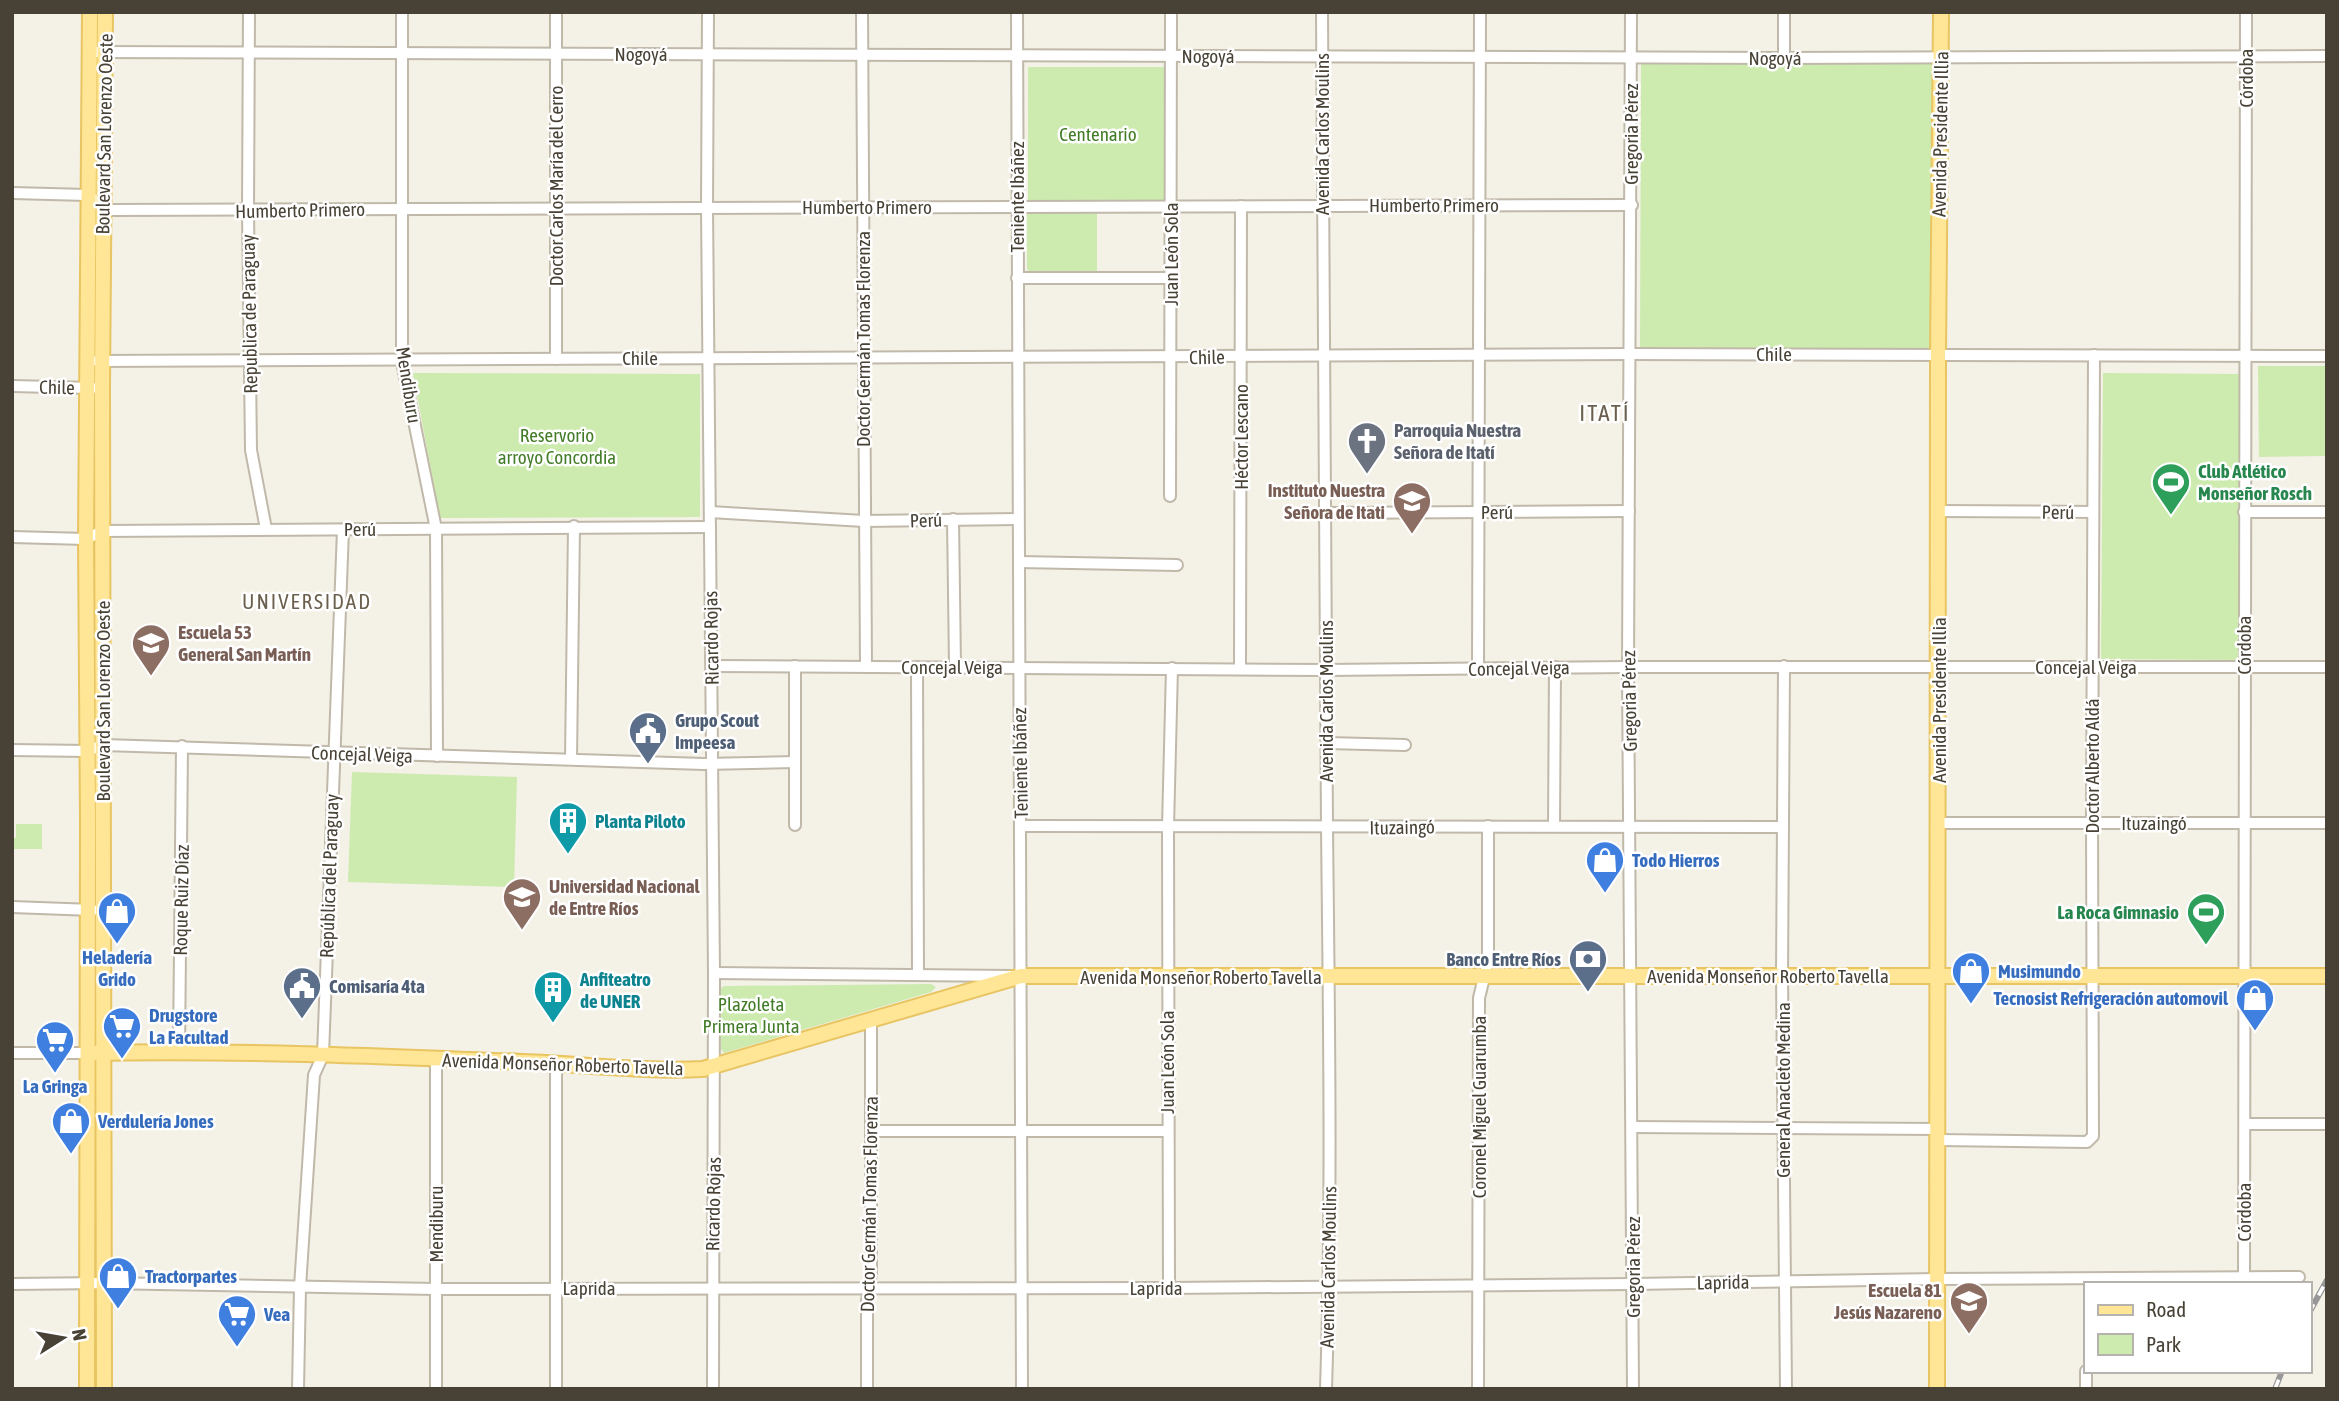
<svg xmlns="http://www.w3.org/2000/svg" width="2339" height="1401" viewBox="0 0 2339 1401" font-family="'Asap Condensed',sans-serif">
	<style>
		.green { fill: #cdeaaf }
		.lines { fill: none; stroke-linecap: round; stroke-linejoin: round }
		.minor-casing { stroke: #c0b9aa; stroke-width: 14 }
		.major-casing { stroke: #e8c562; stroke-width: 18 }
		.minor { stroke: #fff; stroke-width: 10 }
		.major { stroke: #ffe696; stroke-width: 14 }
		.rail-casing { stroke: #979797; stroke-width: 6 }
		.rail { stroke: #fff; stroke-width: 3.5; stroke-dasharray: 10; stroke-linecap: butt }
		.labels { text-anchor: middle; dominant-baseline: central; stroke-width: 5; stroke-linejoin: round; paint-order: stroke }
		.street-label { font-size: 19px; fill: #484236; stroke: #fff }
		.park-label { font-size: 19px; fill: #437c27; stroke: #fff }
		.worship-label { font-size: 19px; font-weight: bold; fill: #5b616d; stroke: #fff; text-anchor: start }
		.leisure-label { font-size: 19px; font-weight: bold; fill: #27864d; stroke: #fff; text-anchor: start }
		.education-label { font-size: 19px; font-weight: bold; fill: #785e54; stroke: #fff; text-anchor: end }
		.service-label { font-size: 19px; font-weight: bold; fill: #4e5e75; stroke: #fff; text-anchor: start }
		.culture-label { font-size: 19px; font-weight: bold; fill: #0d838f; stroke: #fff; text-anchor: start }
		.shop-label { font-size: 19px; font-weight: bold; fill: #366cbe; stroke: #fff; text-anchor: start }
		.neighbourhood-label { font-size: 21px; letter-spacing: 2px; fill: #6b604d; stroke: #fff }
		.quarter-label { font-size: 23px; letter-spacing: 2px; fill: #6b604d; stroke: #fff }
	</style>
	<rect width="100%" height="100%" fill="#f4f1e7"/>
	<g class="green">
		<polygon points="1641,63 1932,64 1931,357 1640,355"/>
		<rect x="1028" y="67" width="139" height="134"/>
		<polygon points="1097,209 1097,273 1030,273 1027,269 1027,212"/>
		<polygon points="2258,366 2327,366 2327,456 2259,457"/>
		<polygon points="413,373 700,374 700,517 440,518"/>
		<polygon points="2103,373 2241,374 2239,660 2101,659"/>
		<polygon points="352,772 517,777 514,887 348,882"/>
		<polygon points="16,824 42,824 42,849 12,849 12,838 16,838"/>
		<polygon points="931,984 936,987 931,992 724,1053 721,1049 720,989 724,986"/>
	</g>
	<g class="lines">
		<g class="minor-casing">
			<g id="minor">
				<polyline points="249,12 248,210 251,450 266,529"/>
				<polyline points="402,12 402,362 436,529 437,756"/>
				<polyline points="556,12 556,359"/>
				<polyline points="708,12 707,207 714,973 713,1389"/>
				<polyline points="862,12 866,666"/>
				<polyline points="1017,12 1022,1389"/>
				<path d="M1322,12C1322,284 1324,556 1327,828C1329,1015 1332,1202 1326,1389"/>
				<polyline points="1631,12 1628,667 1633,1389"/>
				<polyline points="90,52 1784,58 2327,56"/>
				<polyline points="1784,58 1784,12"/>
				<polyline points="12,193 87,195 111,210 1632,205"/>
				<polyline points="1017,278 1171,278"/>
				<polyline points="97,361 1630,354 2327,356"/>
				<polyline points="12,386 93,388"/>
				<polyline points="1170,496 1171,12"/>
				<polyline points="1939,511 2093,512"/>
				<polyline points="710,512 864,521 1018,519"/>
				<polyline points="2244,512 2327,512"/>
				<polyline points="1324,513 1629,511"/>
				<polyline points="953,519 955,666"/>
				<polyline points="12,537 86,539 102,531 710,527"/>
				<polyline points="1019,562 1177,565"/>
				<polyline points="712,666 1326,670 1628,667 2327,667"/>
				<polyline points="1784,666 1782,976 1786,1389"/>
				<polyline points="917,667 918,974"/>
				<polyline points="1240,669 1241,206"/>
				<polyline points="1478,669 1480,12"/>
				<polyline points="1327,743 1405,745"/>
				<polyline points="12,750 87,751 103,745 704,764 795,762"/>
				<polyline points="571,759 574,526"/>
				<polyline points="1939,823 2327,823"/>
				<polyline points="795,825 795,666"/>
				<polyline points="1021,826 1783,827"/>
				<polyline points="1554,826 1555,667"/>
				<polyline points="12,907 93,910"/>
				<polyline points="714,973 1011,976"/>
				<polyline points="12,1053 88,1053"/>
				<polyline points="179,1053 182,746"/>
				<polyline points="436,1058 436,1389"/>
				<polyline points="2245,1124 2327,1124"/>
				<polyline points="1632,1127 1939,1129"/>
				<polyline points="872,1131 1168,1131"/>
				<polyline points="1939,1140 2087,1142 2093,1136 2092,822 2094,355"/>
				<polyline points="2244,1278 2246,12"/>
				<polyline points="12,1284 104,1283 436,1289 1169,1288 1633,1284 1938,1279 2299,1277"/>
				<polyline points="1169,1288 1168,827 1172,668"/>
				<polyline points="298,1389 300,1287 314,1075 323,1055 343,530"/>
				<polyline points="556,1389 556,1063"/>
				<polyline points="867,1389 867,1301 871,1273 871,1020"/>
				<polyline points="1478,1389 1479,998 1488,961 1488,826"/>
				<polyline points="2086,1389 2086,1371"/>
			</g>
		</g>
		<g class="major-casing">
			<g id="major">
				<path d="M88,1053C233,1050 378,1056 523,1062C583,1064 643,1072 703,1069L1021,976H2327"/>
				<polyline points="87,1389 88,822 86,539 90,12"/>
				<polyline points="104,1389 102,388 105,12"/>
				<polyline points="1937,1389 1938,354 1941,12"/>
			</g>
		</g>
		<use href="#minor" class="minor"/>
		<use href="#major" class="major"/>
		<g class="rail-casing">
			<g id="rail">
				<polyline points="2309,1313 2327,1280"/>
				<polyline points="2275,1389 2282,1371"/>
			</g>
		</g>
		<use href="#rail" class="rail"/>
	</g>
	<defs>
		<g id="church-pin" transform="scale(2.0125)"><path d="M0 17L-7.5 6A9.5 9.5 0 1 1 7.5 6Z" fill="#6b7280" stroke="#fff"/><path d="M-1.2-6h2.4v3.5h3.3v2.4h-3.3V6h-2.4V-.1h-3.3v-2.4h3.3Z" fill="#fff"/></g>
		<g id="stadium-pin" transform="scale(2.0125)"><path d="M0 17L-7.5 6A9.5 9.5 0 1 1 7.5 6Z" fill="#2e9e5b" stroke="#fff"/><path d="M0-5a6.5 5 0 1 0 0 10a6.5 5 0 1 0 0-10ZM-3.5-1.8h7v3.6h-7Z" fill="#fff"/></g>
		<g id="school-pin" transform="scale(2.0125)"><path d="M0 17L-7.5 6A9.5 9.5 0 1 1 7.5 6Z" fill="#8d6e63" stroke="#fff"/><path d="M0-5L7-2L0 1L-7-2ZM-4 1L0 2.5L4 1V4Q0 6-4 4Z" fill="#fff"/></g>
		<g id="civic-pin" transform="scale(2.0125)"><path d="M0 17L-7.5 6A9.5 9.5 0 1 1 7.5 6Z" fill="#5c6f8a" stroke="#fff"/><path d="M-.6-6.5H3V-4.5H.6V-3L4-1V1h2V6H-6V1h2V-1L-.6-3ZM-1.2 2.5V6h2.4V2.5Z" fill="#fff"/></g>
		<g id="building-pin" transform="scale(2.0125)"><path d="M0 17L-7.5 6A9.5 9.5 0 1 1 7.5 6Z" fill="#0f9aa8" stroke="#fff"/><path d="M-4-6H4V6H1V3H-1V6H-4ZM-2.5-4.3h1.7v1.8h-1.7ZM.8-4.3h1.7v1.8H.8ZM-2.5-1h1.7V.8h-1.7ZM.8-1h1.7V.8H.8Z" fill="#fff"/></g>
		<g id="shop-pin" transform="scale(2.0125)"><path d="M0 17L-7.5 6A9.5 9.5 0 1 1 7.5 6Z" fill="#3f7fe0" stroke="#fff"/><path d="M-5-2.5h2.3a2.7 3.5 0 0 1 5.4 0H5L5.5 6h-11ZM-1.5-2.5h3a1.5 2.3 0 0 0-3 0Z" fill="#fff"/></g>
		<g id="university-pin" transform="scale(2.0125)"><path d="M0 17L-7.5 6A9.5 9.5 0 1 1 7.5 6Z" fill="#8d6e63" stroke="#fff"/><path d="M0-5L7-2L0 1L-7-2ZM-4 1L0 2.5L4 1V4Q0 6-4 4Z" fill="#fff"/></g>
		<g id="bank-pin" transform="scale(2.0125)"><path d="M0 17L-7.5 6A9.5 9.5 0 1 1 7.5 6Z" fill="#5c6f8a" stroke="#fff"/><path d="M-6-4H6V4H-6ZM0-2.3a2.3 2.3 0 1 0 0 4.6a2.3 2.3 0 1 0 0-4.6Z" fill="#fff"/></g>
		<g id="supermarket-pin" transform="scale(2.0125)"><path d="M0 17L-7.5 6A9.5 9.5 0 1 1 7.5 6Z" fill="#3f7fe0" stroke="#fff"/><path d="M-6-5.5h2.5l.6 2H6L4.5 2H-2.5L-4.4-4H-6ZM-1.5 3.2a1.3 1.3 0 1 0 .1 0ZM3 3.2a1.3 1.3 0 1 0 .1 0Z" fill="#fff"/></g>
	</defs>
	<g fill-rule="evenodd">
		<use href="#church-pin" x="1367" y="441"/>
		<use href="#stadium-pin" x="2171" y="482"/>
		<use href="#school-pin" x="1412" y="501"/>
		<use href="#school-pin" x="151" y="643"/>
		<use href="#civic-pin" x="648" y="731"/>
		<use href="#building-pin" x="568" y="821"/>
		<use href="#shop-pin" x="1605" y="860"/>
		<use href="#university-pin" x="522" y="897"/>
		<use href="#shop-pin" x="117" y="911"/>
		<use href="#stadium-pin" x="2206" y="912"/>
		<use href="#bank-pin" x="1588" y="959"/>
		<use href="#shop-pin" x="1971" y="971"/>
		<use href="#civic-pin" x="302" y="986"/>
		<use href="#building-pin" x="553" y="990"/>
		<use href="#shop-pin" x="2255" y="998"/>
		<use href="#supermarket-pin" x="122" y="1026"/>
		<use href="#supermarket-pin" x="55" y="1040"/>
		<use href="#shop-pin" x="71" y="1121"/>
		<use href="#shop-pin" x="118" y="1276"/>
		<use href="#school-pin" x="1969" y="1301"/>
		<use href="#supermarket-pin" x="237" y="1314"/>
	</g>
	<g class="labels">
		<g class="street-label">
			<text x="641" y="54">Nogoyá</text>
			<text x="1208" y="56">Nogoyá</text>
			<text x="1775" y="58">Nogoyá</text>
			<text transform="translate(2246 78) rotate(-90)">Córdoba</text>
			<text transform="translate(104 134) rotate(-89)">Boulevard San Lorenzo Oeste</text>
			<text transform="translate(1322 134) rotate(-90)">Avenida Carlos Moulins</text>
			<text transform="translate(1631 134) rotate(-90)">Gregoria Pérez</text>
			<text transform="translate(1940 134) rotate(-89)">Avenida Presidente Illia</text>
			<text transform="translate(556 186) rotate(-90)">Doctor Carlos María del Cerro</text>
			<text transform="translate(1017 197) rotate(-90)">Teniente Ibáñez</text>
			<text x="1434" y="205">Humberto Primero</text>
			<text x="867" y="207">Humberto Primero</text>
			<text transform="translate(300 210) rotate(-1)">Humberto Primero</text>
			<text transform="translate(1171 254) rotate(-90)">Juan León Sola</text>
			<text transform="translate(249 314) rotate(-91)">Republica de Paraguay</text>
			<text transform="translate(863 339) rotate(-90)">Doctor Germán Tomas Florenza</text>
			<text x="1774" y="354">Chile</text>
			<text transform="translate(1207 357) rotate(-1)">Chile</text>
			<text x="640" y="358">Chile</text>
			<text transform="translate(409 385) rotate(81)">Mendiburu</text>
			<text transform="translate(57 387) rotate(1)">Chile</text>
			<text transform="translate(1241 437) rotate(-90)">Héctor Lescano</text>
			<text x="1497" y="512">Perú</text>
			<text transform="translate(2058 512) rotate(1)">Perú</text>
			<text transform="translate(926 520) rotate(-2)">Perú</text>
			<text x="360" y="529">Perú</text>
			<text transform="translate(711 638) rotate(-91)">Ricardo Rojas</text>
			<text transform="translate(2244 645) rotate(-90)">Córdoba</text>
			<text x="952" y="667">Concejal Veiga</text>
			<text x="2086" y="667">Concejal Veiga</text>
			<text transform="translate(1519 668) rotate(-1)">Concejal Veiga</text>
			<text transform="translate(1939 700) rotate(-90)">Avenida Presidente Illia</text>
			<text transform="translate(103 701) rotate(-90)">Boulevard San Lorenzo Oeste</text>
			<text transform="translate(1326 701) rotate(-90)">Avenida Carlos Moulins</text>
			<text transform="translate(1629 701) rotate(-91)">Gregoria Pérez</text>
			<text transform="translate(362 754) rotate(2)">Concejal Veiga</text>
			<text transform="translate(1020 763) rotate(-91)">Teniente Ibáñez</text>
			<text transform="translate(2092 766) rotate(-90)">Doctor Alberto Aldá</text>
			<text x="2154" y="823">Ituzaingó</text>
			<text transform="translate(1402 827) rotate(-1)">Ituzaingó</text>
			<text transform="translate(329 876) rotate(-88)">República del Paraguay</text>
			<text transform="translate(181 900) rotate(-89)">Roque Ruiz Díaz</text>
			<text x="1768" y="976">Avenida Monseñor Roberto Tavella</text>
			<text x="1201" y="977">Avenida Monseñor Roberto Tavella</text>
			<text transform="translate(1167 1062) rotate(-90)">Juan León Sola</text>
			<text transform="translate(563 1064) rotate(2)">Avenida Monseñor Roberto Tavella</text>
			<text transform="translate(1783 1090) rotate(-90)">General Anacleto Medina</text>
			<text transform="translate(1479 1107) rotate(-90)">Coronel Miguel Guarumba</text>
			<text transform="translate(713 1204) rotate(-89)">Ricardo Rojas</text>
			<text transform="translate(869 1204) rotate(-89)">Doctor Germán Tomas Florenza</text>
			<text transform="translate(2244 1212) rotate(-90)">Córdoba</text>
			<text transform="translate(436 1224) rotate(-90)">Mendiburu</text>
			<text transform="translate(1328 1267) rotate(-89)">Avenida Carlos Moulins</text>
			<text transform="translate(1633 1267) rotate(-90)">Gregoria Pérez</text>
			<text transform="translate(1723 1282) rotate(-1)">Laprida</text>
			<text x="589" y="1288">Laprida</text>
			<text x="1156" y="1288">Laprida</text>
		</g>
		<g class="park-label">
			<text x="1098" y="134">Centenario</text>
			<text x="557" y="435">Reservorio<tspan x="557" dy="22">arroyo Concordia</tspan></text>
			<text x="751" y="1004">Plazoleta<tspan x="751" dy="22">Primera Junta</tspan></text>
		</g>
		<g class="worship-label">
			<text x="1394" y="430">Parroquia Nuestra<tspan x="1394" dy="22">Señora de Itatí</tspan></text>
		</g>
		<g class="leisure-label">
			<text x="2198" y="471">Club Atlético<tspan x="2198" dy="22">Monseñor Rosch</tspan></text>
			<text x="2179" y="912" text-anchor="end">La Roca Gimnasio</text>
		</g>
		<g class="education-label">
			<text x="1385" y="490">Instituto Nuestra<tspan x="1385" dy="22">Señora de Itati</tspan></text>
			<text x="178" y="632" text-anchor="start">Escuela 53<tspan x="178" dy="22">General San Martín</tspan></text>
			<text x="549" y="886" text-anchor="start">Universidad Nacional<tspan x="549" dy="22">de Entre Ríos</tspan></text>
			<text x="1942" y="1290">Escuela 81<tspan x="1942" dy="22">Jesús Nazareno</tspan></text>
		</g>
		<g class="service-label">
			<text x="675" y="720">Grupo Scout<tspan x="675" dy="22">Impeesa</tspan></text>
			<text x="1561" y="959" text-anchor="end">Banco Entre Ríos</text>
			<text x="329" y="986">Comisaría 4ta</text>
		</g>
		<g class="culture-label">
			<text x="595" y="821">Planta Piloto</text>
			<text x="580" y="979">Anfiteatro<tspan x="580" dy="22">de UNER</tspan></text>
		</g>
		<g class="shop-label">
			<text x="1632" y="860">Todo Hierros</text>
			<text x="117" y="957" text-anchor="middle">Heladería<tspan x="117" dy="22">Grido</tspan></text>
			<text x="1998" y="971">Musimundo</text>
			<text x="2228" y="998" text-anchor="end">Tecnosist Refrigeración automovil</text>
			<text x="149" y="1015">Drugstore<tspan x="149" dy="22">La Facultad</tspan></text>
			<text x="55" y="1086" text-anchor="middle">La Gringa</text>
			<text x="98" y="1121">Verdulería Jones</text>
			<text x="145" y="1276">Tractorpartes</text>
			<text x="264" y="1314">Vea</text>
		</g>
		<g class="neighbourhood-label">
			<text x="307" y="601">UNIVERSIDAD</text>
		</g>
		<g class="quarter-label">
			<text x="1605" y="413">ITATÍ</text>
		</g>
	</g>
	<rect width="2339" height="1401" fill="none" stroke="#484236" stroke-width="28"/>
	<rect x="2084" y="1282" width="228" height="91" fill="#ffffff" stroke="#b6b3af" stroke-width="2"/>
	<rect x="2098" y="1305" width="35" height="10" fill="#ffe696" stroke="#b6b3af" stroke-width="2"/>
	<text x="2146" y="1317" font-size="21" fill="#484236">Road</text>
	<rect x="2098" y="1334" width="35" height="21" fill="#cdeaaf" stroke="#b6b3af" stroke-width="2"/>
	<text x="2146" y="1352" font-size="21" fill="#484236">Park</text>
	<g transform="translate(63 1338) rotate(79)" stroke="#ffffff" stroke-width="5" paint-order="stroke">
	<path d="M0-5L12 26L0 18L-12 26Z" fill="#484236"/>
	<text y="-10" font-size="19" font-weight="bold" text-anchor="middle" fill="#484236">N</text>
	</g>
</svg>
